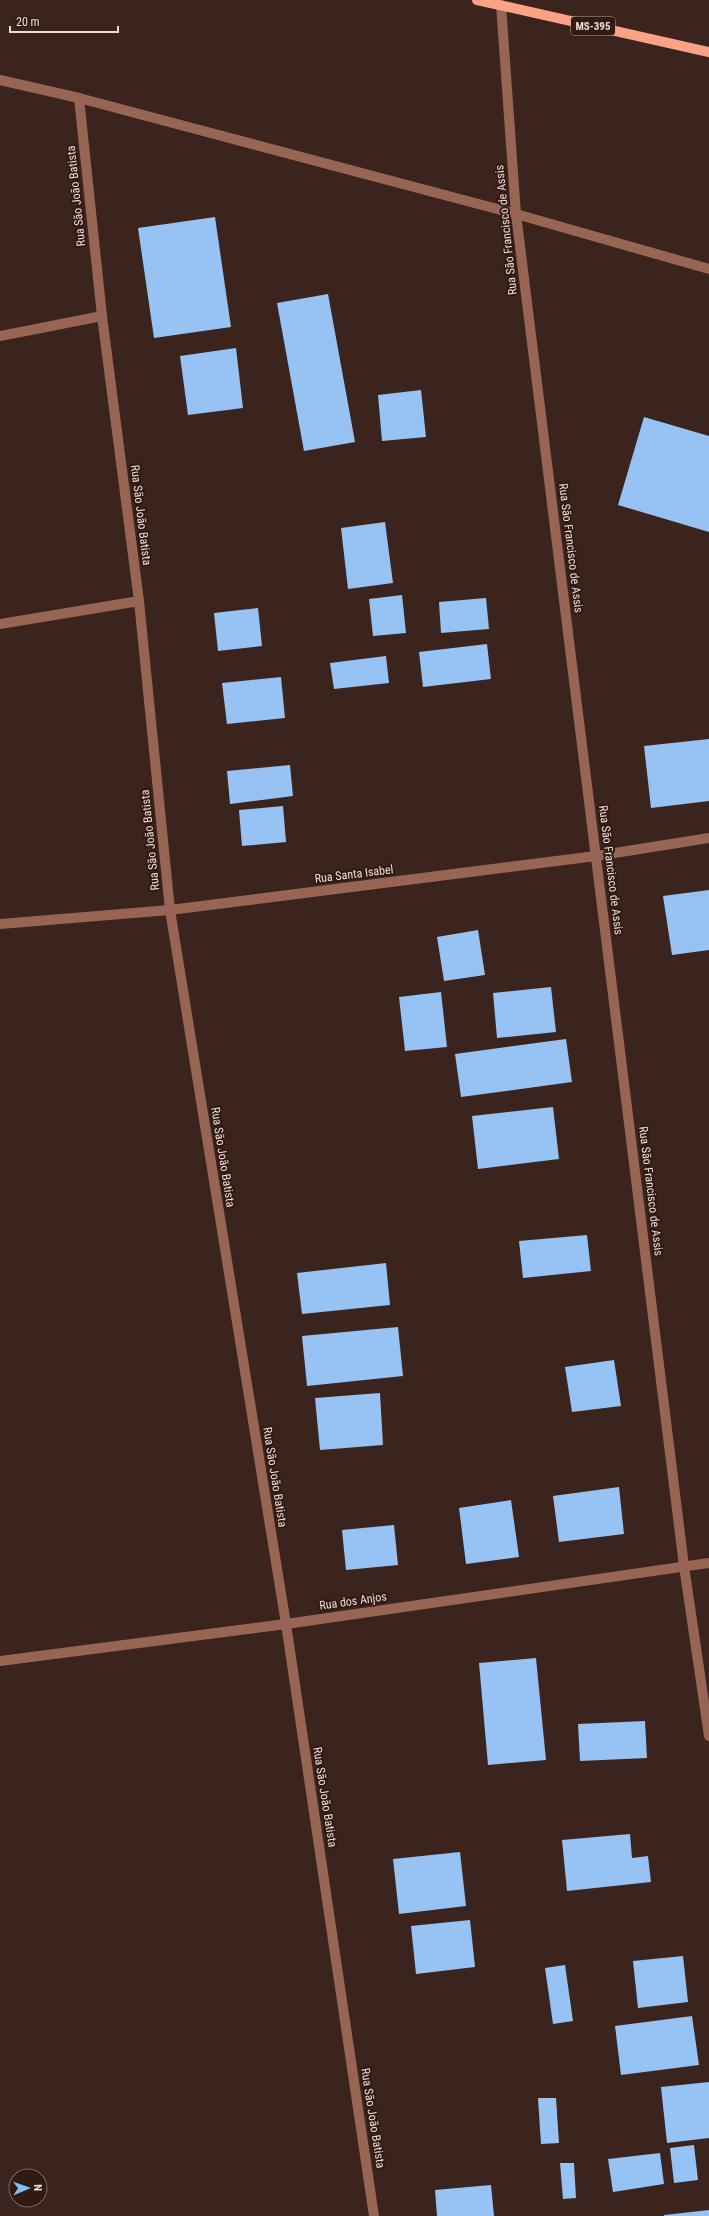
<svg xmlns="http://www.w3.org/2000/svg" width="709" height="2216" viewBox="0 0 709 2216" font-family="'Roboto Condensed',sans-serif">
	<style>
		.building { fill: #96c3f3 }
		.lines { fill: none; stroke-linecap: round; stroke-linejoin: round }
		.minor { stroke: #986453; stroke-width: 10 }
		.major { stroke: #f9a286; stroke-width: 10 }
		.labels { text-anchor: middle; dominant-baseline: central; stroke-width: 4; stroke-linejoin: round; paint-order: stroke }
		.shield { fill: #311a13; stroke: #b5a29c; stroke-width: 1 }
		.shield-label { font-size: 11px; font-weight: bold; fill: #eddcd7 }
		.street-label { font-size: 12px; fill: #eddcd7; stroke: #311a13 }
	</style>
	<rect width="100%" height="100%" fill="#3b241d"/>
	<g class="building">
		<polygon points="215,217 231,327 154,338 138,228"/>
		<polygon points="328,294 355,442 304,451 277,303"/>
		<polygon points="236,348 243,408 188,415 180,356"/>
		<polygon points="421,390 426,437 382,441 378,395"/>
		<polygon points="644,417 709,436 709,532 618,505"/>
		<polygon points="385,522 393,583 348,589 341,528"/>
		<polygon points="402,595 406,633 373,636 369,599"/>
		<polygon points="486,598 489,629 441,633 439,602"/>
		<polygon points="258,608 262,646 218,651 214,613"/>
		<polygon points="487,644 491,679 423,687 419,652"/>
		<polygon points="386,656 389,683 334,689 330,663"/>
		<polygon points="281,677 285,718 227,724 222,683"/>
		<polygon points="709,739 709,801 651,808 644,746"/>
		<polygon points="290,765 293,796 230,804 227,771"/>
		<polygon points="283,806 286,842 242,846 239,810"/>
		<polygon points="709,890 709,950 672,955 663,896"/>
		<polygon points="478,930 485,975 444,981 437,937"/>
		<polygon points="551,987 556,1032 497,1038 493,993"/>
		<polygon points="441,992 447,1047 405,1051 399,997"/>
		<polygon points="566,1039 572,1082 461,1097 455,1054"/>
		<polygon points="553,1107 559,1159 478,1169 472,1116"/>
		<polygon points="587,1235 591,1271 523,1278 519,1241"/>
		<polygon points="386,1263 390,1305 302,1314 297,1273"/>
		<polygon points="398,1327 403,1376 307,1386 302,1336"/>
		<polygon points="614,1360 621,1406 572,1412 565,1367"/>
		<polygon points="380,1393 383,1445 320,1450 315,1398"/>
		<polygon points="619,1487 624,1534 559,1542 553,1496"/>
		<polygon points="511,1500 519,1557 466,1564 459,1508"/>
		<polygon points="394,1525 398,1565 346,1570 342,1530"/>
		<polygon points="536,1658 546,1760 488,1765 479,1663"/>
		<polygon points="645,1721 647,1758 580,1761 578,1724"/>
		<polygon points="630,1834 632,1858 648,1856 651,1882 567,1891 562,1840"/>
		<polygon points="460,1852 466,1906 399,1914 393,1859"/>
		<polygon points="470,1920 475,1967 416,1974 411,1926"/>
		<polygon points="683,1956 688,2002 638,2008 633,1961"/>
		<polygon points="565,1965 573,2021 553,2024 545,1968"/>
		<polygon points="692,2016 699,2065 621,2075 615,2026"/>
		<polygon points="709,2082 709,2138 667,2143 661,2087"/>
		<polygon points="538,2098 556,2098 559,2143 541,2144"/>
		<polygon points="694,2145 698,2180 674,2183 670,2148"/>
		<polygon points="660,2153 664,2184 613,2192 608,2159"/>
		<polygon points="560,2163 574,2163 576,2198 563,2199"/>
		<polygon points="491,2185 494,2216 437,2216 435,2190"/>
		<polygon points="709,2210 709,2216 664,2216 664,2215"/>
	</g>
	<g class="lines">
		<g class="minor">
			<polyline points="501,5 516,214 684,1566 709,1736"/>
			<polyline points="0,80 79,98 516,214 709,269"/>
			<polyline points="79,98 102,316 139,601 170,910 286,1624 374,2216"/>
			<polyline points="0,336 102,316"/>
			<polyline points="0,624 139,601"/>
			<polyline points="0,924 170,910 596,856 709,838"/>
			<polyline points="0,1661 286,1624 709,1563"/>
		</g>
		<polyline class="major" points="477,0 709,52"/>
	</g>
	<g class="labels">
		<rect class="shield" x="571" y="17" width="44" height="18" rx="3"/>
		<g class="shield-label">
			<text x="593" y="26">MS-395</text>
		</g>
		<g class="street-label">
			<text transform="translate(76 196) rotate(-96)">Rua São João Batista</text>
			<text transform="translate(506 230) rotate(-96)">Rua São Francisco de Assis</text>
			<text transform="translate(141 515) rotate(83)">Rua São João Batista</text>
			<text transform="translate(571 548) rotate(83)">Rua São Francisco de Assis</text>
			<text transform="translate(150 840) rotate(-96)">Rua São João Batista</text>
			<text transform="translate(611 870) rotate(83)">Rua São Francisco de Assis</text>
			<text transform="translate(354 874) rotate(-7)">Rua Santa Isabel</text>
			<text transform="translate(223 1157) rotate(81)">Rua São João Batista</text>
			<text transform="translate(651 1191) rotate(83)">Rua São Francisco de Assis</text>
			<text transform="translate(275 1477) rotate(81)">Rua São João Batista</text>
			<text transform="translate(353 1601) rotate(-8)">Rua dos Anjos</text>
			<text transform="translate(325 1797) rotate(81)">Rua São João Batista</text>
			<text transform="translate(373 2118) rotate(81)">Rua São João Batista</text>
		</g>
	</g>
	<g transform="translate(28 2188) rotate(88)"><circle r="19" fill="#311a13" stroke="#7c6861"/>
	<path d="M0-3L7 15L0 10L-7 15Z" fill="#81bdfa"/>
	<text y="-6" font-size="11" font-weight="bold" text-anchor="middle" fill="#eddcd7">N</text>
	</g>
	<path d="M10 26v6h108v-6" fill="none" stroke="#eddcd7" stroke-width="2"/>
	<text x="16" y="26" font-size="12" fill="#eddcd7" stroke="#311a13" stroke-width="3" paint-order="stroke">20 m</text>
</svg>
